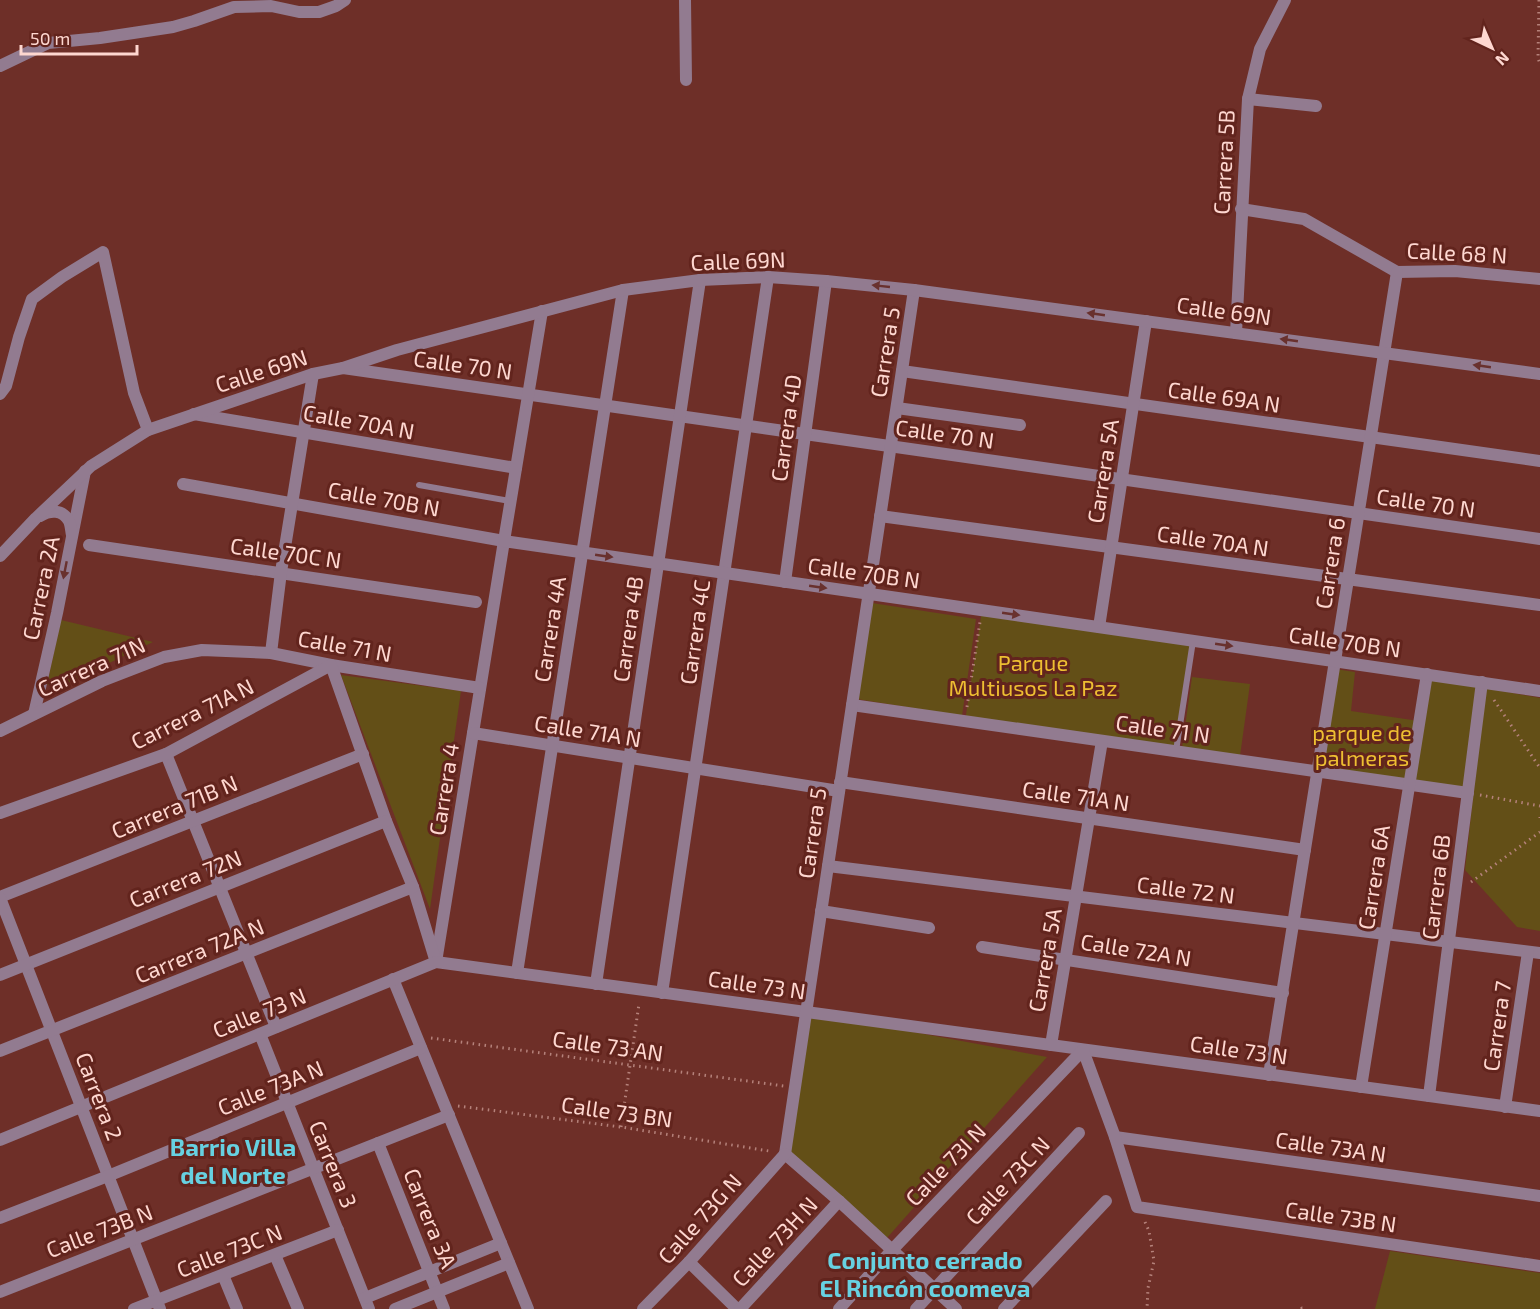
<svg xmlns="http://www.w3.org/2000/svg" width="1540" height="1309" viewBox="0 0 1540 1309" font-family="'Exo 2',sans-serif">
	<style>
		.green { fill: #634f17 }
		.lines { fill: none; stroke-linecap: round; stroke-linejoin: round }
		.path { stroke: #b5827b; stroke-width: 3; stroke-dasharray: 1.5 4.5; stroke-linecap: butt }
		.service { stroke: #927b90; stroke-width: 6 }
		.minor { stroke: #927b90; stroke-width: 12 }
		.tertiary { stroke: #927b90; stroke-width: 12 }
		.oneway { fill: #69312e }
		.labels { text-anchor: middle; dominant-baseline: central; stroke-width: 6; stroke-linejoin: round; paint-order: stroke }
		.street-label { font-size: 22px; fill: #fed7d0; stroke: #62241d }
		.park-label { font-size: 22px; fill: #eebf32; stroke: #62241d }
		.neighbourhood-label { font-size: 24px; font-weight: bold; fill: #67d1e1; stroke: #62241d }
	</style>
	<rect width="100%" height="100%" fill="#6e2f28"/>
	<g class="green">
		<polygon points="872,603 976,619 962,716 857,699"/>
		<polygon points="982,610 1193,641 1176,751 965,721"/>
		<polygon points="61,620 153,642 55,689 47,684"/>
		<polygon points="1335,669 1355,672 1351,711 1419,721 1427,674 1482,682 1463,787 1323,772"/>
		<polygon points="341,675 461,691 430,909"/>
		<polygon points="1192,677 1250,684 1240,756 1182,748"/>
		<polygon points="1485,688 1540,698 1540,931 1517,927 1465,870"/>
		<polygon points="806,1012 1047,1057 886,1239 785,1150"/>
		<polygon points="1390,1251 1540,1273 1540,1309 1375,1309"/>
	</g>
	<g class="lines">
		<g class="path">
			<polyline points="1539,0 1538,58 1540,64"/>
			<polyline points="1494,700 1540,768"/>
			<polyline points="967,707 980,622"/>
			<polyline points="1480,795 1540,806"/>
			<polyline points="1540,817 1540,818"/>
			<polyline points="1471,882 1540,832"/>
			<polyline points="431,1038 784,1086"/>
			<polyline points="458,1106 621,1127 769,1151"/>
			<polyline points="621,1127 639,1004"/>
			<polyline points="1145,1222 1149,1231 1154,1261 1148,1288 1147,1309"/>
			<polyline points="1301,1309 1302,1308 1304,1309"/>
		</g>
		<g class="service">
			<polyline points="419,485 510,501"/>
			<polyline points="1176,751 1193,641"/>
		</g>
		<g class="minor">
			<polyline points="685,0 686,80"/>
			<polyline points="0,66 48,43 100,38 173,27 194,21 234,7 271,6 299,12 319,12 336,6 345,0"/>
			<polyline points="1248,99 1316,106"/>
			<polyline points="1241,209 1304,219 1397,272 1455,271 1540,279"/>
			<polyline points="1236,333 1248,99 1260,49 1285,0"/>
			<polyline points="343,368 1540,539"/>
			<polyline points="902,371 1540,461"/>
			<polyline points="0,394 6,386 19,337 32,299 62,277 103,252 134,393 148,430"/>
			<polyline points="897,408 1020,425"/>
			<polyline points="194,414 516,468"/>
			<polyline points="183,484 504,541 436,962"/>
			<polyline points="880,516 1540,605"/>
			<polyline points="89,545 476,602"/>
			<polyline points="785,582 826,281"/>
			<polyline points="1099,627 1146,321"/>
			<polyline points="271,653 281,572 313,374"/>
			<polyline points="852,705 1468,793"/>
			<polyline points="34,714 57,613 85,471"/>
			<polyline points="0,731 102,681 164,657 202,650 271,653 331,665 480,688"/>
			<polyline points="473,733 839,791"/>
			<polyline points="166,754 276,1027"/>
			<polyline points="840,782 1305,850"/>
			<polyline points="0,813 166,754 331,665 386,821 413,887 435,959"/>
			<polyline points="828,866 1540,953"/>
			<polyline points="0,897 363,754"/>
			<polyline points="0,898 160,1309"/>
			<polyline points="821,911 929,928"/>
			<polyline points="982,947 1283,993"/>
			<polyline points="517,973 623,290"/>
			<polyline points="0,975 386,821"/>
			<polyline points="393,979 528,1309"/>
			<polyline points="596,984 700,280"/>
			<polyline points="662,993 768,277"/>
			<polyline points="260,1034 369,1309"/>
			<polyline points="1051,1045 1102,741"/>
			<polyline points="0,1051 413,887"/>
			<polyline points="1269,1075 1397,272"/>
			<polyline points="1361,1087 1427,674"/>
			<polyline points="1429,1096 1482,682"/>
			<polyline points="1505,1107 1528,952"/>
			<polyline points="1115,1137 1540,1196"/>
			<polyline points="0,1140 436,962 1540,1111"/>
			<polyline points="378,1143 444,1309"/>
			<polyline points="785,1154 914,290"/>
			<polyline points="785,1154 839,1201 956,1309"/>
			<polyline points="0,1218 108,1176 421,1048"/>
			<polyline points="275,1255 298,1309"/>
			<polyline points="689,1262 737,1309"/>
			<polyline points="223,1275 237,1309"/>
			<polyline points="0,1292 449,1115"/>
			<polyline points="365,1298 501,1243"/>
			<polyline points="134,1309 338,1230"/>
			<polyline points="395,1309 509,1263"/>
			<polyline points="643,1309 689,1262 785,1154"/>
			<polyline points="740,1309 839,1201"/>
			<polyline points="839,1309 892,1250 1083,1050 1115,1137 1137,1207 1540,1266"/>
			<polyline points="916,1309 1079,1133"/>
			<polyline points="1004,1309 1106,1201"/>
		</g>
		<g class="tertiary">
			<polyline points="542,311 504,541 1540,691"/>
			<path d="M40,516C50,510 62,509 69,521C71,525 71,531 72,535"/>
			<polyline points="0,556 36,518 91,466 148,430 313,374 343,368 397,350 623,290 700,280 768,277 826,281 914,290 1540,374"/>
		</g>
	</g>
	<defs><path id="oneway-solid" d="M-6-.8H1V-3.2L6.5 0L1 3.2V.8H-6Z" transform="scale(1.5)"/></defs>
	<g class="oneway">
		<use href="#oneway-solid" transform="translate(881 286) rotate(-174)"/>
		<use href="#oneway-solid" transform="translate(1096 314) rotate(-172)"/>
		<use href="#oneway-solid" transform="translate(1289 340) rotate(-172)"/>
		<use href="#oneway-solid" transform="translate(1482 366) rotate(-172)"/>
		<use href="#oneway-solid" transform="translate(604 556) rotate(8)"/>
		<use href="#oneway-solid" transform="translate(65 570) rotate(101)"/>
		<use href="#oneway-solid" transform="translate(818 587) rotate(8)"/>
		<use href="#oneway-solid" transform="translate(1011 614) rotate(8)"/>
		<use href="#oneway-solid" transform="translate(1224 645) rotate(8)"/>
	</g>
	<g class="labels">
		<g class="street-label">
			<text transform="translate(1223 162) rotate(-87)">Carrera 5B</text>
			<text transform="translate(1457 252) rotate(3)">Calle 68 N</text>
			<text transform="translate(738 260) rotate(-2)">Calle 69N</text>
			<text transform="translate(1224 310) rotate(8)">Calle 69N</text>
			<text transform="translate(884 352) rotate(-81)">Carrera 5</text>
			<text transform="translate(463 364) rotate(8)">Calle 70 N</text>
			<text transform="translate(261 370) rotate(-18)">Calle 69N</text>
			<text transform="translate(1224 396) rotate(8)">Calle 69A N</text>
			<text transform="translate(359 421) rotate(10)">Calle 70A N</text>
			<text transform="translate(785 428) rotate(-82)">Carrera 4D</text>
			<text transform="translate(945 433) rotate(8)">Calle 70 N</text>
			<text transform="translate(1102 471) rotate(-81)">Carrera 5A</text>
			<text transform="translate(384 498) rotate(10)">Calle 70B N</text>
			<text transform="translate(1426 502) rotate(8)">Calle 70 N</text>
			<text transform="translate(1213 540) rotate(8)">Calle 70A N</text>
			<text transform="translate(286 552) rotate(8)">Calle 70C N</text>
			<text transform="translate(1329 563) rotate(-81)">Carrera 6</text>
			<text transform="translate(864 572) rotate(8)">Calle 70B N</text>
			<text transform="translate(40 588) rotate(-78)">Carrera 2A</text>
			<text transform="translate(549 629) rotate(-81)">Carrera 4A</text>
			<text transform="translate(627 629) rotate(-82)">Carrera 4B</text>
			<text transform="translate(694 632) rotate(-82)">Carrera 4C</text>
			<text transform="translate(1345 641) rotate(8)">Calle 70B N</text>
			<text transform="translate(345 645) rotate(10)">Calle 71 N</text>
			<text transform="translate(91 666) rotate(-24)">Carrera 71N</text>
			<text transform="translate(192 713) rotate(-26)">Carrera 71A N</text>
			<text transform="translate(1163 728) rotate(8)">Calle 71 N</text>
			<text transform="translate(588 730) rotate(9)">Calle 71A N</text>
			<text transform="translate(443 789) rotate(-81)">Carrera 4</text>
			<text transform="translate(1076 795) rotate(8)">Calle 71A N</text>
			<text transform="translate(174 806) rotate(-22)">Carrera 71B N</text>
			<text transform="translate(811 833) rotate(-82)">Carrera 5</text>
			<text transform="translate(1373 877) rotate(-81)">Carrera 6A</text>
			<text transform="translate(185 878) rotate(-22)">Carrera 72N</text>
			<text transform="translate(1435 887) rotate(-83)">Carrera 6B</text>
			<text transform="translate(1186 889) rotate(7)">Calle 72 N</text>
			<text transform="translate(1136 949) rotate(9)">Calle 72A N</text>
			<text transform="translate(199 950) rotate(-22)">Carrera 72A N</text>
			<text transform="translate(1044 960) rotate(-80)">Carrera 5A</text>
			<text transform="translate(757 984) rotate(8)">Calle 73 N</text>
			<text transform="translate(259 1012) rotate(-22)">Calle 73 N</text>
			<text transform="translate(1496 1026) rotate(-82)">Carrera 7</text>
			<text transform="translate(608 1045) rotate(8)">Calle 73 AN</text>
			<text transform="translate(1239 1049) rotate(8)">Calle 73 N</text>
			<text transform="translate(270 1087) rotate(-22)">Calle 73A N</text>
			<text transform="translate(100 1096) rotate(69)">Carrera 2</text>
			<text transform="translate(617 1111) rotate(8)">Calle 73 BN</text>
			<text transform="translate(1331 1146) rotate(8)">Calle 73A N</text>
			<text transform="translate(334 1164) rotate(68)">Carrera 3</text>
			<text transform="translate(945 1164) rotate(-46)">Calle 73I N</text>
			<text transform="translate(1007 1180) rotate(-47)">Calle 73C N</text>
			<text transform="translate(1341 1216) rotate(8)">Calle 73B N</text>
			<text transform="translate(431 1218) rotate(68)">Carrera 3A</text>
			<text transform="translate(699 1218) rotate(-48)">Calle 73G N</text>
			<text transform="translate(99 1230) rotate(-21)">Calle 73B N</text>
			<text transform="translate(774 1241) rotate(-47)">Calle 73H N</text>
			<text transform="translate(229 1250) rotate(-21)">Calle 73C N</text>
		</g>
		<g class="park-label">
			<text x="1033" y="662">Parque<tspan x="1033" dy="25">Multiusos La Paz</tspan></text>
			<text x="1362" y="732">parque de<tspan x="1362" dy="25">palmeras</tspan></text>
		</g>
		<g class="neighbourhood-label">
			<text x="233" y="1146">Barrio Villa<tspan x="233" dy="28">del Norte</tspan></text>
			<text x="925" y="1259">Conjunto cerrado<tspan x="925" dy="28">El Rincón coomeva</tspan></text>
		</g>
	</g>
	<g transform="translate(1492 48) rotate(136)" stroke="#62241d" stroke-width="4.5" paint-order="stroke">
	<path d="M0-4.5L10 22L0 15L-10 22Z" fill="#fed7d0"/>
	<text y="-9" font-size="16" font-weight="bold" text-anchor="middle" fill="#fed7d0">N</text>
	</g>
	<path d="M21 45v9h116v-9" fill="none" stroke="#fed7d0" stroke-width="3"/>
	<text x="30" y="45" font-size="18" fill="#fed7d0" stroke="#62241d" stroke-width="4.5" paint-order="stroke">50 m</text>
</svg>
